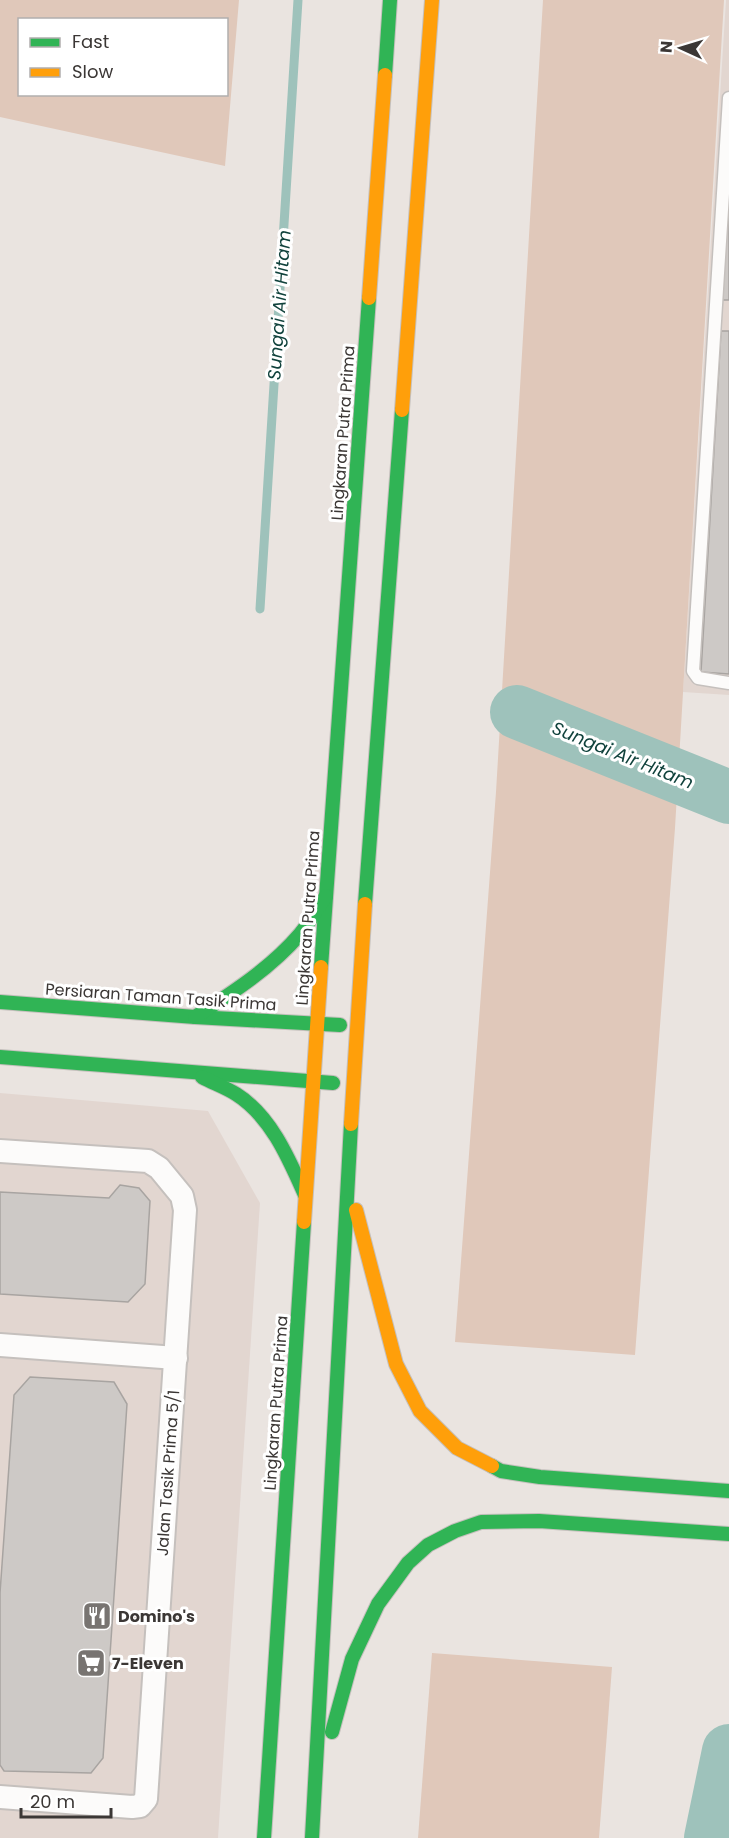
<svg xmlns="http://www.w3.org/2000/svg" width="729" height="1838" viewBox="0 0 729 1838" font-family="Poppins,sans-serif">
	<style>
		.built { fill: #e2d6d0 }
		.green { fill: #e0c8ba; fill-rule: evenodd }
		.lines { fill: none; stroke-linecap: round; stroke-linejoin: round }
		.stream { stroke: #9ec2bb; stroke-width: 9 }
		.river { stroke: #9ec2bb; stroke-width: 54 }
		.building { fill: #cdc9c6; stroke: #a8a4a1; stroke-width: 1.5 }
		.lane-casing { stroke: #c5c0bd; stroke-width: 15 }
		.street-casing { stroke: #c5c0bd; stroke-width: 26 }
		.fast-casing { stroke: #c5c0bd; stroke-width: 16 }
		.slow-casing { stroke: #c5c0bd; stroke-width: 16 }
		.lane { stroke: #fcfbfa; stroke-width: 12 }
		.street { stroke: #fcfbfa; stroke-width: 22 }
		.fast { stroke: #30b455; stroke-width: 14 }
		.slow { stroke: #ff9f0a; stroke-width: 14 }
		.labels { text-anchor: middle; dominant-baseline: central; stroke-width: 6; stroke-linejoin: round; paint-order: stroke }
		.street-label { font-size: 16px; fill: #3b3735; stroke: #fff }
		.poi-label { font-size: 16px; font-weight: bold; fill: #3b3735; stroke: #fff; text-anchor: start }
		.water-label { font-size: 18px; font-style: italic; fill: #10423c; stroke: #fff }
	</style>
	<rect width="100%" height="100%" fill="#eae4e0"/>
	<g class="built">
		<polygon points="726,0 729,0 729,695 683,692"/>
		<polygon points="0,1093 208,1111 260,1203 218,1838 0,1838"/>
	</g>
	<g class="green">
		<path d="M0,0H239L225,166L0,117ZM20,20H226V94H20Z"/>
		<polygon points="543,0 724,0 675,828 635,1355 455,1342 496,792"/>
		<polygon points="432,1653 612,1667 599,1838 418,1838"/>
	</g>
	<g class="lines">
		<polyline class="stream" points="260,609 298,0"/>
		<g class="river">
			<polyline points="517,712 729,797"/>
			<polyline points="711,1838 729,1751"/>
		</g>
	</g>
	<g class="building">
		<polygon points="729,151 729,300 719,300"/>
		<polygon points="721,331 729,331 729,674 701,672"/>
		<polygon points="120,1185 139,1188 150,1201 145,1284 128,1302 0,1294 0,1192 109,1198"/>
		<polygon points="30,1377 114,1382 127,1404 103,1758 91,1773 4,1771 0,1765 0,1593 14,1395"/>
	</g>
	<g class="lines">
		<g class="lane-casing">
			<polyline id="lane" points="729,98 693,671 698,678 729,683"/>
		</g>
		<g class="street-casing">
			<g id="street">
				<polyline points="0,1151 148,1161 159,1168 182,1196 185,1210 146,1799 140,1806 132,1807 0,1797"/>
				<polyline points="0,1345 176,1358"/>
			</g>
		</g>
		<g class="fast-casing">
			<g id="fast">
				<polyline points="385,75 390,0"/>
				<polyline points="365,904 402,410"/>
				<polyline points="321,967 369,298"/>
				<polyline points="0,1002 195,1017 340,1025"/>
				<path d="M195,1017C232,993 271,968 300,934C310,922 317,909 326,896"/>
				<polyline points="0,1057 333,1083"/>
				<path d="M202,1077C213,1083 225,1087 236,1094C271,1116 289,1159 305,1195"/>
				<polyline points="492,1466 501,1471 540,1477 729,1491"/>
				<polyline points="332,1732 352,1659 378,1604 408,1563 428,1545 455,1531 481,1522 539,1521 729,1534"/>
				<polyline points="264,1838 304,1222"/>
				<polyline points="312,1838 351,1124"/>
			</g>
		</g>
		<g class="slow-casing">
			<g id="slow">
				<polyline points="369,298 385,75"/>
				<polyline points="402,410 432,0"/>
				<polyline points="351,1124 365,904"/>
				<polyline points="356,1210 396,1364 420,1411 457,1448 492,1466"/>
				<polyline points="304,1222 321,967"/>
			</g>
		</g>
		<use href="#lane" class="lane"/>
		<use href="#street" class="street"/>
		<use href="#fast" class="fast"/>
		<use href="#slow" class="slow"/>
	</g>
	<defs>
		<g id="restaurant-square" transform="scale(1.5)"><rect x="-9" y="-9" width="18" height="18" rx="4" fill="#787471" stroke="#fff"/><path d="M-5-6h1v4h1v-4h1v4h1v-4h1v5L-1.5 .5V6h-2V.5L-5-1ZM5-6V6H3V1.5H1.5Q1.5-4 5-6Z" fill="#fff"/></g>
		<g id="supermarket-square" transform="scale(1.5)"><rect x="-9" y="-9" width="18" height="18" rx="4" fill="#787471" stroke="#fff"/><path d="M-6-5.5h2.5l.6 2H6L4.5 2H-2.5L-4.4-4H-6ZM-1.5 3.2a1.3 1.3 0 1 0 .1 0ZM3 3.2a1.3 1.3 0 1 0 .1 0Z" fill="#fff"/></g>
	</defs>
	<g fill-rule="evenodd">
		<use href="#restaurant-square" x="97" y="1616"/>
		<use href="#supermarket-square" x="91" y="1663"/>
	</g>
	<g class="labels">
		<g class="street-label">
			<text transform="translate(343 433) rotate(-86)">Lingkaran Putra Prima</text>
			<text transform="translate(308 918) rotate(-86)">Lingkaran Putra Prima</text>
			<text transform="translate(161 997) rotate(4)">Persiaran Taman Tasik Prima</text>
			<text transform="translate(276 1403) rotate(-86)">Lingkaran Putra Prima</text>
			<text transform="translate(168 1473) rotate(-86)">Jalan Tasik Prima 5/1</text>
		</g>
		<g class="poi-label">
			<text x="118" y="1616">Domino's</text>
			<text x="112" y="1663">7-Eleven</text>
		</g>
		<g class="water-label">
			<text transform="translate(279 305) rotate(-86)">Sungai Air Hitam</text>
			<text transform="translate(623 755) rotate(22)">Sungai Air Hitam</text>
		</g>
	</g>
	<rect x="18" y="18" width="210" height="78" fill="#ffffff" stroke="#b1afae" stroke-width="1.5"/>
	<rect x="30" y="38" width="30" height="9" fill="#30b455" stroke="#b1afae" stroke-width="1.5"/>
	<text x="72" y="48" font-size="18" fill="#3b3735">Fast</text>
	<rect x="30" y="68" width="30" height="9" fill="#ff9f0a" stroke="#b1afae" stroke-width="1.5"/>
	<text x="72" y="78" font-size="18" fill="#3b3735">Slow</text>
	<g transform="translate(681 48) rotate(274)" stroke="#ffffff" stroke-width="4.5" paint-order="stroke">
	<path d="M0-4.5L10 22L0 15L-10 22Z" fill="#3b3735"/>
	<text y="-9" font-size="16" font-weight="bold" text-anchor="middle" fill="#3b3735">N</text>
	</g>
	<path d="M21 1808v9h90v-9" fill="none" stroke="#3b3735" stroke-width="3"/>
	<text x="30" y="1808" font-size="18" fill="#3b3735" stroke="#ffffff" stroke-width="4.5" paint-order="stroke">20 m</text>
</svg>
